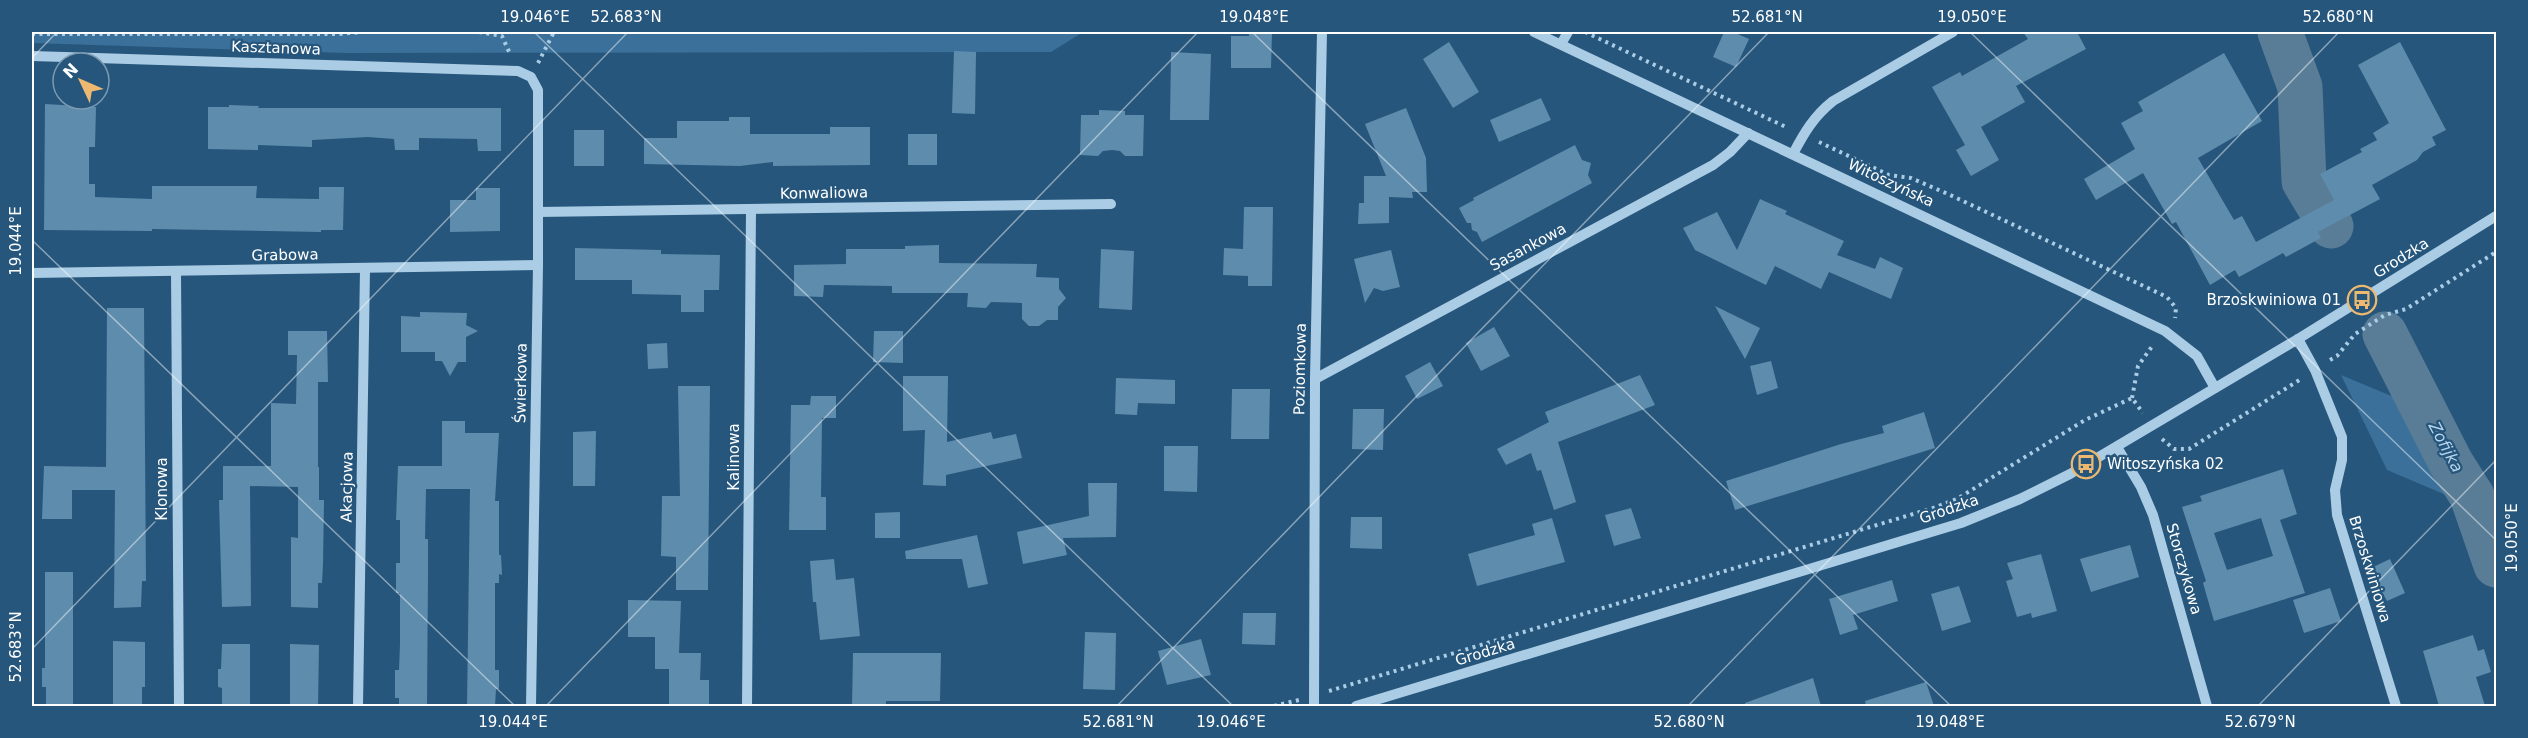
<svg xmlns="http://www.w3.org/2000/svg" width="2528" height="738" viewBox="0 0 2528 738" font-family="'DejaVu Sans',sans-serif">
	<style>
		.green { fill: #3a7099 }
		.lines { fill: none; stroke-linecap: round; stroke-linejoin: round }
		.river { stroke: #5a7d97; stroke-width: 45 }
		.building { fill: #5e8cad; fill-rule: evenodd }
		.path { stroke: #aacce4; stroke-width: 4; stroke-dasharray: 3 4.5; stroke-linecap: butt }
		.minor { stroke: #aacce4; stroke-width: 10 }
		.ticks { fill: none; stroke: #fff; stroke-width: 1.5; stroke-opacity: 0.45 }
		.labels { text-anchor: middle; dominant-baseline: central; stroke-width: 4.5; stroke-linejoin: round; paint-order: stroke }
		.street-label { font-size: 15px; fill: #fff; stroke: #26567c }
		.poi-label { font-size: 15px; fill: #fff; stroke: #26567c; text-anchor: end }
		.water-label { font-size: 16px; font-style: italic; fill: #b6d5ec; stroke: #26567c }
		.neatline { fill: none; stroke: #fff; stroke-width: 2 }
		.ticks-label { font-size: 15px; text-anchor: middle; fill: #fff }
	</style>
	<rect width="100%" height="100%" fill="#26567c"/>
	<g class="green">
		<polygon points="32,32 1083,32 1051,52 345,53 32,43"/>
		<polygon points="2341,375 2394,397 2446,495 2387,470"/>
	</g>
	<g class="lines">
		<g class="river">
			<polyline points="2280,32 2300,87 2304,181 2331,226"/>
			<polyline points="2385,334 2451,463 2472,496 2496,565"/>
		</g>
	</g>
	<g class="building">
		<polygon points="1249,32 1272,32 1271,68 1231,68 1231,36 1249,36"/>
		<polygon points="1724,32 1733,32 1749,39 1736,67 1713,57"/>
		<polygon points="2023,32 2077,32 2086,49 2016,86 2025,102 1981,127 1999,160 1971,176 1956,150 1965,145 1932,87 1960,72 1962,76 2028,39"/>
		<polygon points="1449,42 1479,92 1453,108 1423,59"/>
		<polygon points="2400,42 2446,130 2432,137 2436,145 2423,152 2417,160 2372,185 2380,199 2318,232 2321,238 2286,257 2283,253 2239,277 2235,270 2210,285 2176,222 2172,224 2143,173 2096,200 2084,179 2135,149 2121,123 2143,111 2138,102 2224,53 2262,121 2198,158 2234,220 2242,216 2256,242 2334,200 2320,174 2362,152 2360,149 2377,140 2373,133 2389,123 2358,65"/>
		<polygon points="954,51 976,52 975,114 952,113"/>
		<polygon points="1171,52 1211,54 1209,120 1170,120"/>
		<polygon points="1541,98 1551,120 1499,142 1490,120"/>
		<polygon points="45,104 96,107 95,147 89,147 89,184 95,184 95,197 152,199 152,186 257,186 256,198 319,199 319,187 344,187 343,230 321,230 321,232 152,229 152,231 44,230"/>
		<polygon points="229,105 259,106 258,108 501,108 501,151 478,151 477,139 419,138 419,150 395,150 394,139 368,137 312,140 312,147 258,145 258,150 208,149 208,107 229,107"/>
		<polygon points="1406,108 1426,158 1427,192 1412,192 1413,198 1389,197 1389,223 1358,224 1359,203 1364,203 1364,176 1386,176 1365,124"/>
		<polygon points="1099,110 1125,111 1125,115 1144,115 1143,156 1125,156 1120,151 1112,150 1103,151 1098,156 1080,155 1081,115 1099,115"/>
		<polygon points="729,117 750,117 750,134 830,134 830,127 870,127 870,165 773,166 773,162 740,166 644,164 644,138 677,138 677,121 729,121"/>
		<rect x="574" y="130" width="30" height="36"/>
		<rect x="908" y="134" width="29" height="31"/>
		<polygon points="1575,145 1582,160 1591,163 1588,175 1592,183 1482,242 1477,232 1472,230 1471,223 1467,223 1459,208 1474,200 1473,198"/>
		<polygon points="476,188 500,188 500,231 450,232 450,200 476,200"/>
		<polygon points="1760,199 1787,211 1785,214 1844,241 1837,255 1875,269 1880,257 1903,268 1891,299 1829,272 1821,289 1775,266 1766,285 1695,250 1683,228 1717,212 1737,250"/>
		<polygon points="1244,207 1273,207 1272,286 1248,286 1248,276 1223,275 1224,248 1243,249"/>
		<polygon points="939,245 939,263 1037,264 1036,277 1059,278 1059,289 1066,298 1058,307 1058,320 1047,320 1039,326 1029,326 1022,319 1022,303 991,302 986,308 967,307 968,293 892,293 892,286 824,285 823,297 794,296 794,265 846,264 846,249 905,249 905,246"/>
		<polygon points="575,248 661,250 661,254 720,255 719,290 704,290 704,312 681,312 681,295 632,294 632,280 575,280"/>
		<polygon points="1101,249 1134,251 1132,310 1099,308"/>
		<polygon points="1391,250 1400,287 1383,291 1374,288 1365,303 1354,259"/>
		<polygon points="1715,306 1760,328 1745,359"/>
		<polygon points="107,308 144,308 146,581 142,581 141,607 114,608 115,490 72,490 72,519 42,519 44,466 106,467"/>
		<polygon points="420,312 467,313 466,325 478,331 466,337 466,362 458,362 450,376 442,361 435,361 435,352 401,352 401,316 420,317"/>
		<polygon points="1494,327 1510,356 1481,371 1466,343"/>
		<polygon points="288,331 327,331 328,382 318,382 318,467 319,467 319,500 324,500 323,565 322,583 318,583 318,608 291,607 291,537 298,538 298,487 250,486 251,606 222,607 219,500 223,500 223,466 271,466 271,403 296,404 297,355 288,355"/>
		<polygon points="874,331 903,331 903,363 873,362"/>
		<polygon points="667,343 668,368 648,369 647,344"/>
		<polygon points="1771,361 1778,388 1757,395 1750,366"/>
		<polygon points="1430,362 1443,386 1417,399 1405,376"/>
		<polygon points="1640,375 1655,405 1558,442 1576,502 1554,510 1541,470 1537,471 1531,453 1506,465 1497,449 1549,422 1545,412"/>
		<polygon points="903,376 948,376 947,442 991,432 993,439 1016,434 1022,458 946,475 946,486 923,485 925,430 903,431"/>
		<polygon points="1116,378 1175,380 1175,404 1138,403 1137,415 1115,414"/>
		<polygon points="678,386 710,386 708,590 676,590 676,557 661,556 662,496 680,496"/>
		<polygon points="1232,389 1270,389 1269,439 1231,439"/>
		<polygon points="811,396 836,396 836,418 822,418 821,497 826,497 826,530 789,530 791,405 810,405"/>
		<polygon points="1353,409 1384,409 1383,450 1352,449"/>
		<polygon points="1924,412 1935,448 1735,510 1726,481 1841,444 1884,433 1882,426"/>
		<polygon points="442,421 465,421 465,433 499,433 495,501 499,501 499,555 501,555 502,575 499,574 499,583 495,583 495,670 499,670 499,689 496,689 495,706 467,706 470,489 426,489 425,539 428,539 428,574 427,706 399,706 399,698 395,698 395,670 399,670 400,644 400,593 396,593 396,563 400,563 400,520 396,520 398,466 442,466"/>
		<polygon points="596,431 595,486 573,486 573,432"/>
		<polygon points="1164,446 1198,446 1197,492 1164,491"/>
		<path d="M2283,469L2297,514L2280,520L2305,593L2214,621L2203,583L2206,581L2182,507L2202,501L2200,496ZM2261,518L2273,556L2227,570L2214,533Z"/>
		<polygon points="1088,483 1117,483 1116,537 1063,538 1067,555 1023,564 1017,532 1089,516"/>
		<polygon points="1631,508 1641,538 1614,546 1605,515"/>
		<polygon points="900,512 900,538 875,538 875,513"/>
		<polygon points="1351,517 1382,517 1382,549 1350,548"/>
		<polygon points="1552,518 1565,562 1477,586 1468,554 1535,535 1532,524"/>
		<polygon points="977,535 988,584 968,588 962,559 906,559 905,551"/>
		<polygon points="2130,545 2139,577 2091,592 2080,559"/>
		<polygon points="2041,554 2057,611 2032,618 2031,613 2017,617 2006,581 2013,579 2007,563"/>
		<polygon points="834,559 836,580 854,578 860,636 820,640 816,602 813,602 810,561"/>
		<polygon points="2390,559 2405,593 2387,601 2369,569"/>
		<polygon points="45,572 73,572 73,706 46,706 46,687 42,687 42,668 45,668"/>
		<polygon points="1892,580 1898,601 1853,615 1858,629 1840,635 1829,599"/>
		<polygon points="1959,586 1971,622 1942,631 1931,594"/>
		<polygon points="2330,588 2341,621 2304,633 2293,600"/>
		<polygon points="628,600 681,601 679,653 701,653 700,680 709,680 709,706 669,706 669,669 655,669 655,637 628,637"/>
		<polygon points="1243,613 1276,613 1275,645 1242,644"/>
		<polygon points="1085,632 1116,633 1115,690 1083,689"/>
		<polygon points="2473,635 2478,651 2484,649 2491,672 2476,677 2485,706 2439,706 2423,651"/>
		<polygon points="1201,639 1211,675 1167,685 1158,651"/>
		<polygon points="113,641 145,642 145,687 142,687 142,706 113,706"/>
		<polygon points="222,644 250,644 250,706 222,706 222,688 218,687 218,669 221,669"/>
		<polygon points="290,644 319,645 318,706 290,706"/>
		<polygon points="853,653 941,653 940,701 886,701 886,706 852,706"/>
		<polygon points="1813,678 1821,706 1745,706 1745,703"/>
		<polygon points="1926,682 1934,706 1866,706 1865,701"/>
	</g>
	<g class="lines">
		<g class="path">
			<polyline points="479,32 502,36 510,54"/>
			<polyline points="1585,32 1788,128"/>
			<polyline points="32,34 339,34 362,32"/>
			<polyline points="538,63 554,32"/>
			<polyline points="1819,142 1889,175 1911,178 1948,194 2167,297 2176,308 2175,318"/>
			<polyline points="2330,360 2337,356 2355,334 2385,315 2406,309 2496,252"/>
			<polyline points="2132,398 2138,366 2153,345"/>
			<polyline points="2162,439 2174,449 2189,449 2301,379"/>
			<polyline points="1329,691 1933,508 1957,499 2085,420 2132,398 2143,413"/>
			<polyline points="1274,706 1299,700"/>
		</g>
		<g class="minor">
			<polyline points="1534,32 2165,331 2197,356 2215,388"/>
			<polyline points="1561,44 1568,32"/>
			<polyline points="32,56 518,71 531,77 538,90 538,265 531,706"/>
			<path d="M1793,154C1804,133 1814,116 1833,101L1953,32"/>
			<polyline points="538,212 1111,204"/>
			<polyline points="176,271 179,706"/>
			<polyline points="32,273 538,265"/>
			<polyline points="2298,339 2315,370 2342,437 2342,460 2335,490 2337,515 2396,706"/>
			<polyline points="1315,379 1713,165 1730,152 1748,133"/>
			<polyline points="2117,447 2141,487 2153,515 2207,706"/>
			<polyline points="358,706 365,269"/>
			<polyline points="747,706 751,209"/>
			<polyline points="1314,706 1315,379 1322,32"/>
			<polyline points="1356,706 1961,523 2020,499 2070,474 2298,339 2496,216"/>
		</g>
	</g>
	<path class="ticks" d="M534,32L1233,706M1252,32L1951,706M1970,32L2496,540M32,58L57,32M32,240L515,706M32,649L628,32M546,706L1198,32M1117,706L1769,32M1688,706L2339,32M2258,706L2496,460"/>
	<defs>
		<g id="bus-ring" transform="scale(1.5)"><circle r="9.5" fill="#26567c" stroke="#edb970" stroke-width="1.5"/><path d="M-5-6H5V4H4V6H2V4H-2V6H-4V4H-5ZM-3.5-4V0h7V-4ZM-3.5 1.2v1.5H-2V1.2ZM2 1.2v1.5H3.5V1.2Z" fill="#edb970"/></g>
	</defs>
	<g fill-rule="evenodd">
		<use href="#bus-ring" x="2362" y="300"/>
		<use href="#bus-ring" x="2086" y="464"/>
	</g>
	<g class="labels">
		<g class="street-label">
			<text transform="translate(276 48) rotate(2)">Kasztanowa</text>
			<text transform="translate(1891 183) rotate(25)">Witoszyńska</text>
			<text transform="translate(824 193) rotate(-1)">Konwaliowa</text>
			<text transform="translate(1528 247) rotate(-28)">Sasankowa</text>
			<text transform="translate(285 255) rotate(-1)">Grabowa</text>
			<text transform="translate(2401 258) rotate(-32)">Grodzka</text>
			<text transform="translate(1300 369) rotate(-89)">Poziomkowa</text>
			<text transform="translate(521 383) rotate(-89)">Świerkowa</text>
			<text transform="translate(734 457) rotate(-90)">Kalinowa</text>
			<text transform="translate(347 487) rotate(-89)">Akacjowa</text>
			<text transform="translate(162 489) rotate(-90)">Klonowa</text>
			<text transform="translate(1949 509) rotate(-19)">Grodzka</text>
			<text transform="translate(2184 569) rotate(74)">Storczykowa</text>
			<text transform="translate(2370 569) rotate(73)">Brzoskwiniowa</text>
			<text transform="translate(1485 652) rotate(-17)">Grodzka</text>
		</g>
		<g class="poi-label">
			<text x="2341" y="300">Brzoskwiniowa 01</text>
			<text x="2107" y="464" text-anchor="start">Witoszyńska 02</text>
		</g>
		<g class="water-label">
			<text transform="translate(2446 447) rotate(62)">Zofijka</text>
		</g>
	</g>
	<rect width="2528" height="738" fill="none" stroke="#26567c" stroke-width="66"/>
	<g transform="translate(81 81) rotate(314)"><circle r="28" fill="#26567c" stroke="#7d9ab0" stroke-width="1.5"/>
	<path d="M0-4.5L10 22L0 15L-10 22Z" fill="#edb970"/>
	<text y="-9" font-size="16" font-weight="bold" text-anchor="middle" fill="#ffffff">N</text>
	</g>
	<rect x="33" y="33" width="2462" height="672" class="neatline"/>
	<g class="ticks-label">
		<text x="535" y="22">19.046°E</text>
		<text x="626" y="22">52.683°N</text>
		<text x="1254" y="22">19.048°E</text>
		<text x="1767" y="22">52.681°N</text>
		<text x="1972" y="22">19.050°E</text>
		<text x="2338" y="22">52.680°N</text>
		<text transform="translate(16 241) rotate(-90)" y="5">19.044°E</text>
		<text transform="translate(2512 538) rotate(-90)" y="5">19.050°E</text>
		<text transform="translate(16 647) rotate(-90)" y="5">52.683°N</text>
		<text x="513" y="727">19.044°E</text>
		<text x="1118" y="727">52.681°N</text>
		<text x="1231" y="727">19.046°E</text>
		<text x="1689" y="727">52.680°N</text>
		<text x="1950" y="727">19.048°E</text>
		<text x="2260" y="727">52.679°N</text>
	</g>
</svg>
